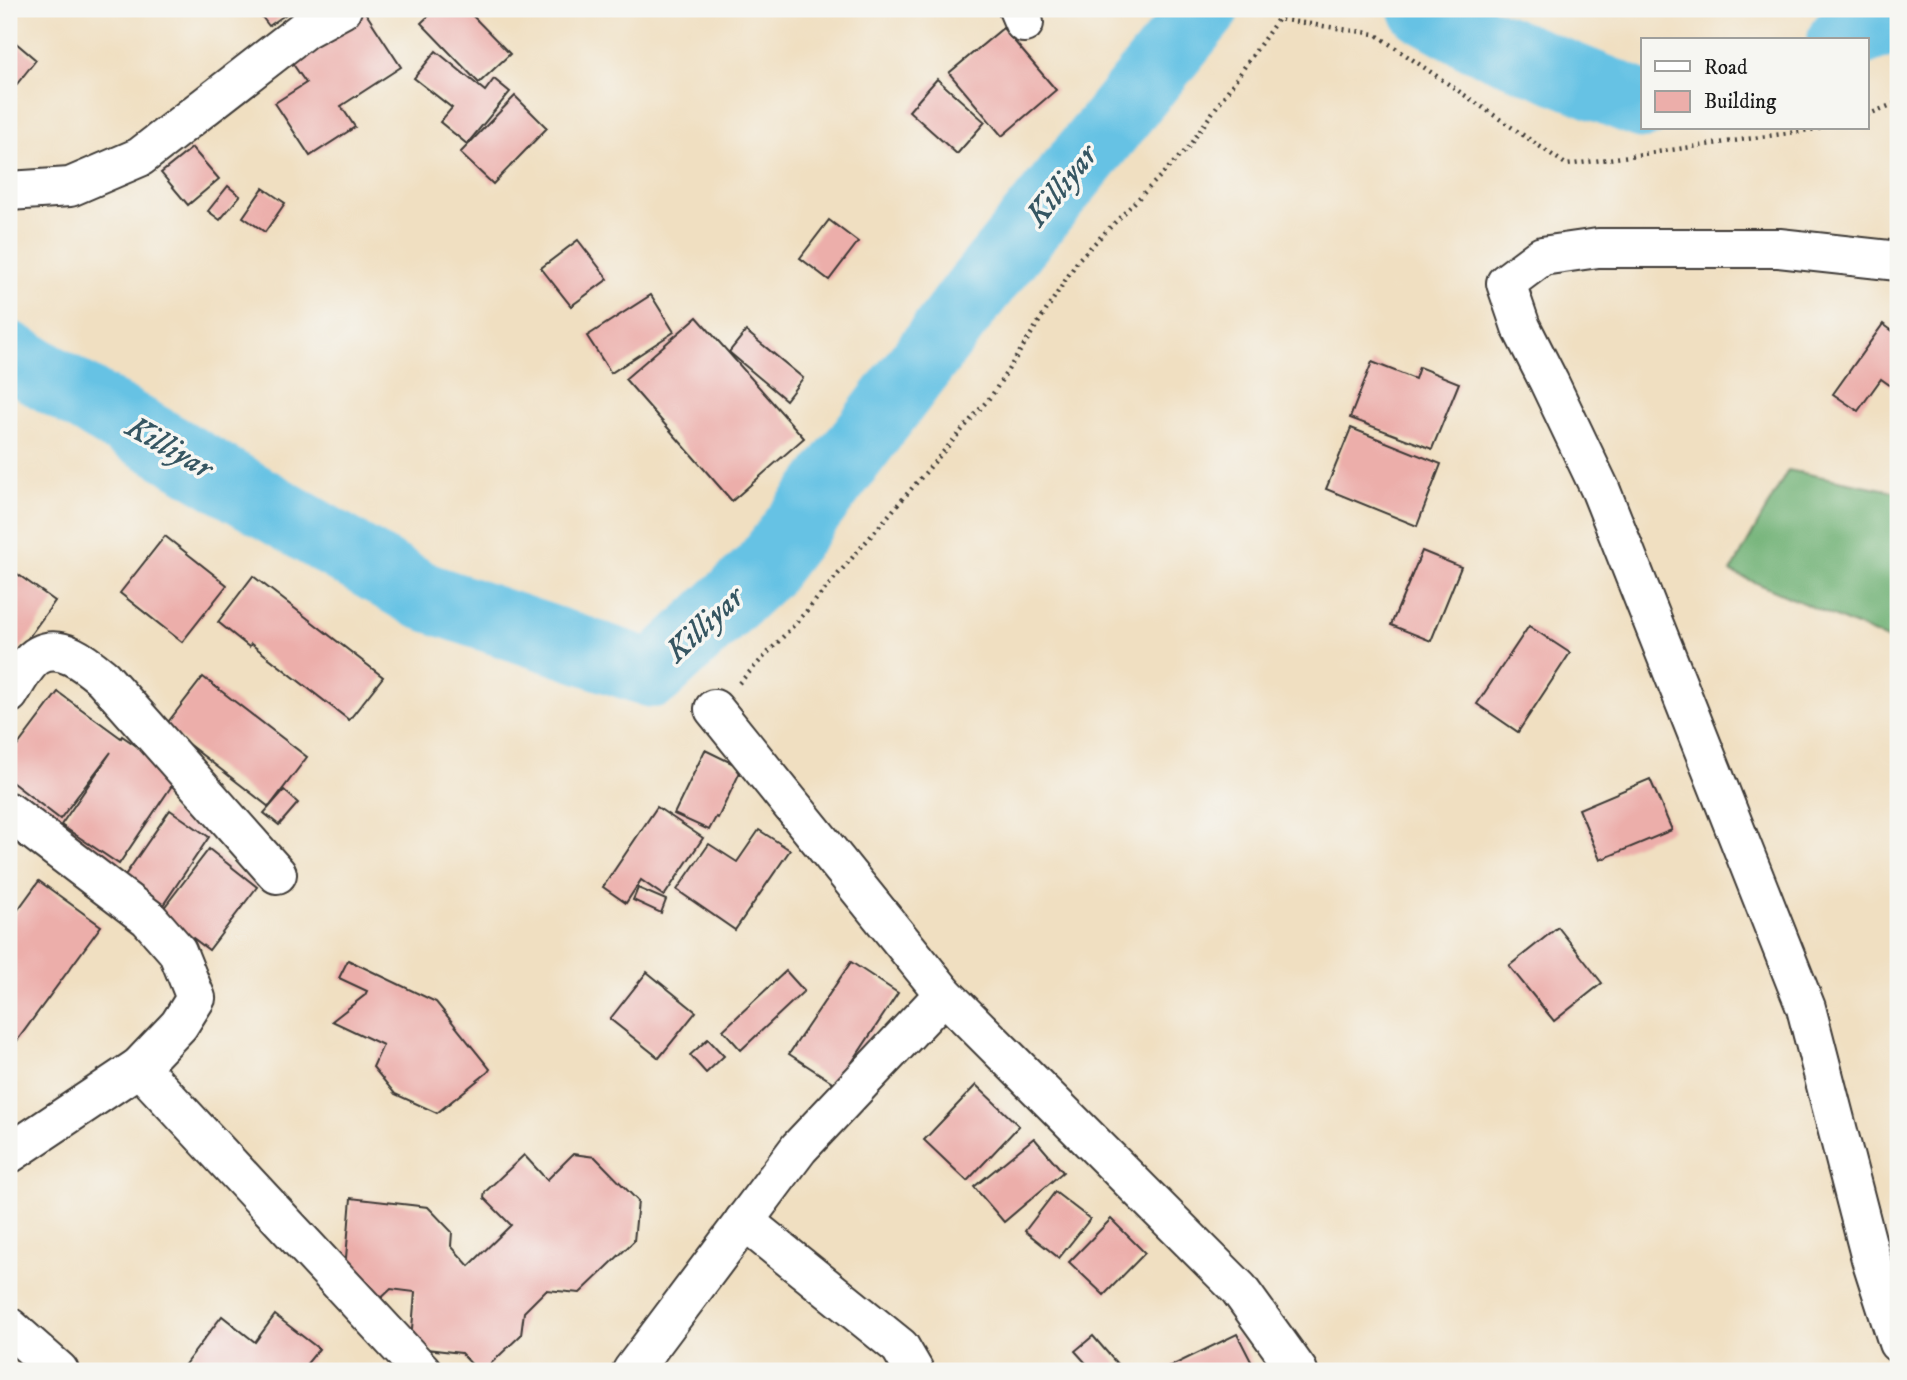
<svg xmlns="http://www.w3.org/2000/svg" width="1907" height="1380" viewBox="0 0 1907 1380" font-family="'IM FELL DW Pica',serif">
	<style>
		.forest { fill: #70b174; stroke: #466648; stroke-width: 2 }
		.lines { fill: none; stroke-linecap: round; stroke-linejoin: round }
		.river { stroke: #66c2e4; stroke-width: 68 }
		.building { fill: #ecaeaa }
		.minor-casing { stroke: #3c3935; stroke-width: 42 }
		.path { stroke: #3c3935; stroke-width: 4.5; stroke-dasharray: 2 5; stroke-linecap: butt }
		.minor { stroke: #fff; stroke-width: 38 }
		.labels { text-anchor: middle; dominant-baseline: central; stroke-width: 7; stroke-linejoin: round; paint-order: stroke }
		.water-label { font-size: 32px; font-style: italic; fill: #365662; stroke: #f6f6f2 }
	</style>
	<rect width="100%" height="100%" fill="#f6f6f2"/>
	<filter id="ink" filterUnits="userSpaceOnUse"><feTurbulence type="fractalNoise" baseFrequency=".0143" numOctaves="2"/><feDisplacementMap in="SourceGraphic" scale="14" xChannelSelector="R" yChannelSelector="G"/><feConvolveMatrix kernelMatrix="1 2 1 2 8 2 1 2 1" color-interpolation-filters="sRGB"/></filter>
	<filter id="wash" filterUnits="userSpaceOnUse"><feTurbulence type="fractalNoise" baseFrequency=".00686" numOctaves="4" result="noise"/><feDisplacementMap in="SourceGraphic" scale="28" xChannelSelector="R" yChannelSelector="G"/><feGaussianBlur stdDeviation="1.57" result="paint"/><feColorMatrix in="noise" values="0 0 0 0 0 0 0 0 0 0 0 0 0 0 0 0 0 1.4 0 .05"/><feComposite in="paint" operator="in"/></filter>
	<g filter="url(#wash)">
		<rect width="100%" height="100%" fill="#f0dfc1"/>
		<polygon class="forest" points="1788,470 1898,492 1898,644 1731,572"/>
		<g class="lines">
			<g class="river">
				<polyline points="1423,9 1476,38 1643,105"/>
				<polyline points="1841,40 1898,17"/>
				<polyline points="9,355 423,596 653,674 764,570 973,295 1205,9"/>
			</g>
		</g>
		<g id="blocks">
			<g class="building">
				<polygon points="256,9 290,9 292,10 269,26"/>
				<polygon points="363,9 401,67 341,106 355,127 310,156 275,103 306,83 288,57"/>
				<polygon points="436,9 466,9 510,54 479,83 421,23"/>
				<polygon points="1003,28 1056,90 1002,136 949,73"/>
				<polygon points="9,37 36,60 9,94"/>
				<polygon points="436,51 485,91 494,79 510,92 467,144 440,122 452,108 414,78"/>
				<polygon points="937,79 985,122 957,154 909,111"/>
				<polygon points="515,96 547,128 493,184 460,153"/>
				<polygon points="192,148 219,179 188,205 161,173"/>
				<polygon points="228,186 240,196 220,220 208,211"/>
				<polygon points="263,188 285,203 265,232 243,217"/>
				<polygon points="829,220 858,242 829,280 800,258"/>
				<polygon points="578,240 608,279 571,306 541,268"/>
				<polygon points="651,295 674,332 611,373 587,336"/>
				<polygon points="697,317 804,438 732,501 625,379"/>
				<polygon points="1883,324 1898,335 1898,391 1881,379 1858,411 1833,394"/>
				<polygon points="746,331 803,378 786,400 729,352"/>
				<polygon points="1372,362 1415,379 1419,367 1459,383 1432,449 1350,418"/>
				<polygon points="1351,428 1441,464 1417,526 1326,489"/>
				<polygon points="165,536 227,585 182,642 120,593"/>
				<polygon points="1422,551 1461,567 1431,641 1391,625"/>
				<polygon points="9,568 55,601 10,663 9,662"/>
				<polygon points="253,576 383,677 349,720 251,644 249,647 218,622"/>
				<polygon points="1529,626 1570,653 1518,732 1477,704"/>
				<polygon points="203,677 307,757 269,807 165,726"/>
				<polygon points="58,692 121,738 122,736 179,775 119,864 61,825 111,752 60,819 9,780 9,757"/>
				<polygon points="705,750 742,768 718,818 716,817 709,830 674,814"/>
				<polygon points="1650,779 1672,830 1600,860 1579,809"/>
				<polygon points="284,790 298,803 279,825 264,813"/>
				<polygon points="657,807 703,838 664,896 641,880 626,903 603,887"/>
				<polygon points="170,810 209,837 159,911 119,884"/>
				<polygon points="759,830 790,850 735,930 677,890 709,844 737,862"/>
				<polygon points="209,849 257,887 209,950 160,913"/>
				<polygon points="39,881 101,926 16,1042 9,1037 9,922"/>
				<polygon points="638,888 666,900 661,913 633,900"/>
				<polygon points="1558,927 1602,983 1554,1021 1509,966"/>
				<polygon points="348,960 436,1002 490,1069 488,1072 437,1113 395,1094 373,1067 383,1045 332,1021 365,995 367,991 339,978"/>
				<polygon points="851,962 898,993 837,1085 789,1054"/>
				<polygon points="786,971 804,991 741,1050 723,1030"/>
				<polygon points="647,972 696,1012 659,1058 610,1019"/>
				<polygon points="708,1039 724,1056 706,1073 690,1055"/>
				<polygon points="976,1085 1019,1126 967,1181 924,1140"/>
				<polygon points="1034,1138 1063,1172 1004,1222 974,1187"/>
				<polygon points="573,1154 595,1157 638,1201 634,1241 580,1293 546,1290 524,1312 521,1335 483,1371 478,1371 461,1353 418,1348 411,1341 415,1292 391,1289 376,1303 345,1270 351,1198 428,1207 452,1232 451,1246 469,1266 511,1225 484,1198 485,1192 524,1155 547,1180"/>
				<polygon points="1055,1192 1090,1219 1059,1258 1025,1231"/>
				<polygon points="1111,1219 1145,1253 1104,1295 1069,1262"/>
				<polygon points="275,1315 319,1349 301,1371 188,1371 183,1367 222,1316 255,1342"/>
				<polygon points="1237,1334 1256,1371 1161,1371"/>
				<polygon points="1093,1336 1118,1365 1111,1371 1093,1371 1075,1351"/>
			</g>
		</g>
	</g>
	<g filter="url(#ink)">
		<use href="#blocks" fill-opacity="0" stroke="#3c3935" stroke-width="2"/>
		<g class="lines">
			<g class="minor-casing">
				<g id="minor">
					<polyline points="1018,9 1024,23"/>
					<polyline points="9,191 70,187 140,157 305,29 342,9"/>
					<polyline points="1898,261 1779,248 1598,248 1542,256 1506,283 1521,327 1549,382 1601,491 1806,1008 1871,1259 1898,1343"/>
					<path d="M9,694C16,683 27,661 39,655C62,643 86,664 103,678L277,874"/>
					<polyline points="714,709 944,994 1239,1289 1298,1371"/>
					<polyline points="9,812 148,918 177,951 196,998 179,1025 139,1067 9,1154"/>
					<polyline points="139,1067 422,1371"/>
					<polyline points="744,1221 900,1347 914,1371"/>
					<polyline points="9,1327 59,1371"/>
					<polyline points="632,1371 799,1148 944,994"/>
				</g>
			</g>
			<g class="path">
				<polyline points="1867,115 1898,102"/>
				<polyline points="739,683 797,622 992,395 1079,259 1187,149 1278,19 1375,34 1567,165 1824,128"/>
			</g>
			<use href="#minor" class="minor"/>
		</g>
	</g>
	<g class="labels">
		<g class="water-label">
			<text transform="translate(1062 186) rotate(-51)">Killiyar</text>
			<text transform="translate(169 448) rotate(30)">Killiyar</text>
			<text transform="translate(705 625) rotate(-43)">Killiyar</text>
		</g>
	</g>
	<rect width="1907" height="1380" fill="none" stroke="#f6f6f2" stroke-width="35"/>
	<rect x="1641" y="38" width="228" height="91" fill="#f6f6f2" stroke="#9f9f9c" stroke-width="2"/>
	<rect x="1655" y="61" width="35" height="10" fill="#ffffff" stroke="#9f9f9c" stroke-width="2"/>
	<text x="1704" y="74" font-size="21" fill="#1c1c1c">Road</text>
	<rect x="1655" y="91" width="35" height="21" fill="#ecaeaa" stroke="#9f9f9c" stroke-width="2"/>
	<text x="1704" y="108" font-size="21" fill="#1c1c1c">Building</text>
</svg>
